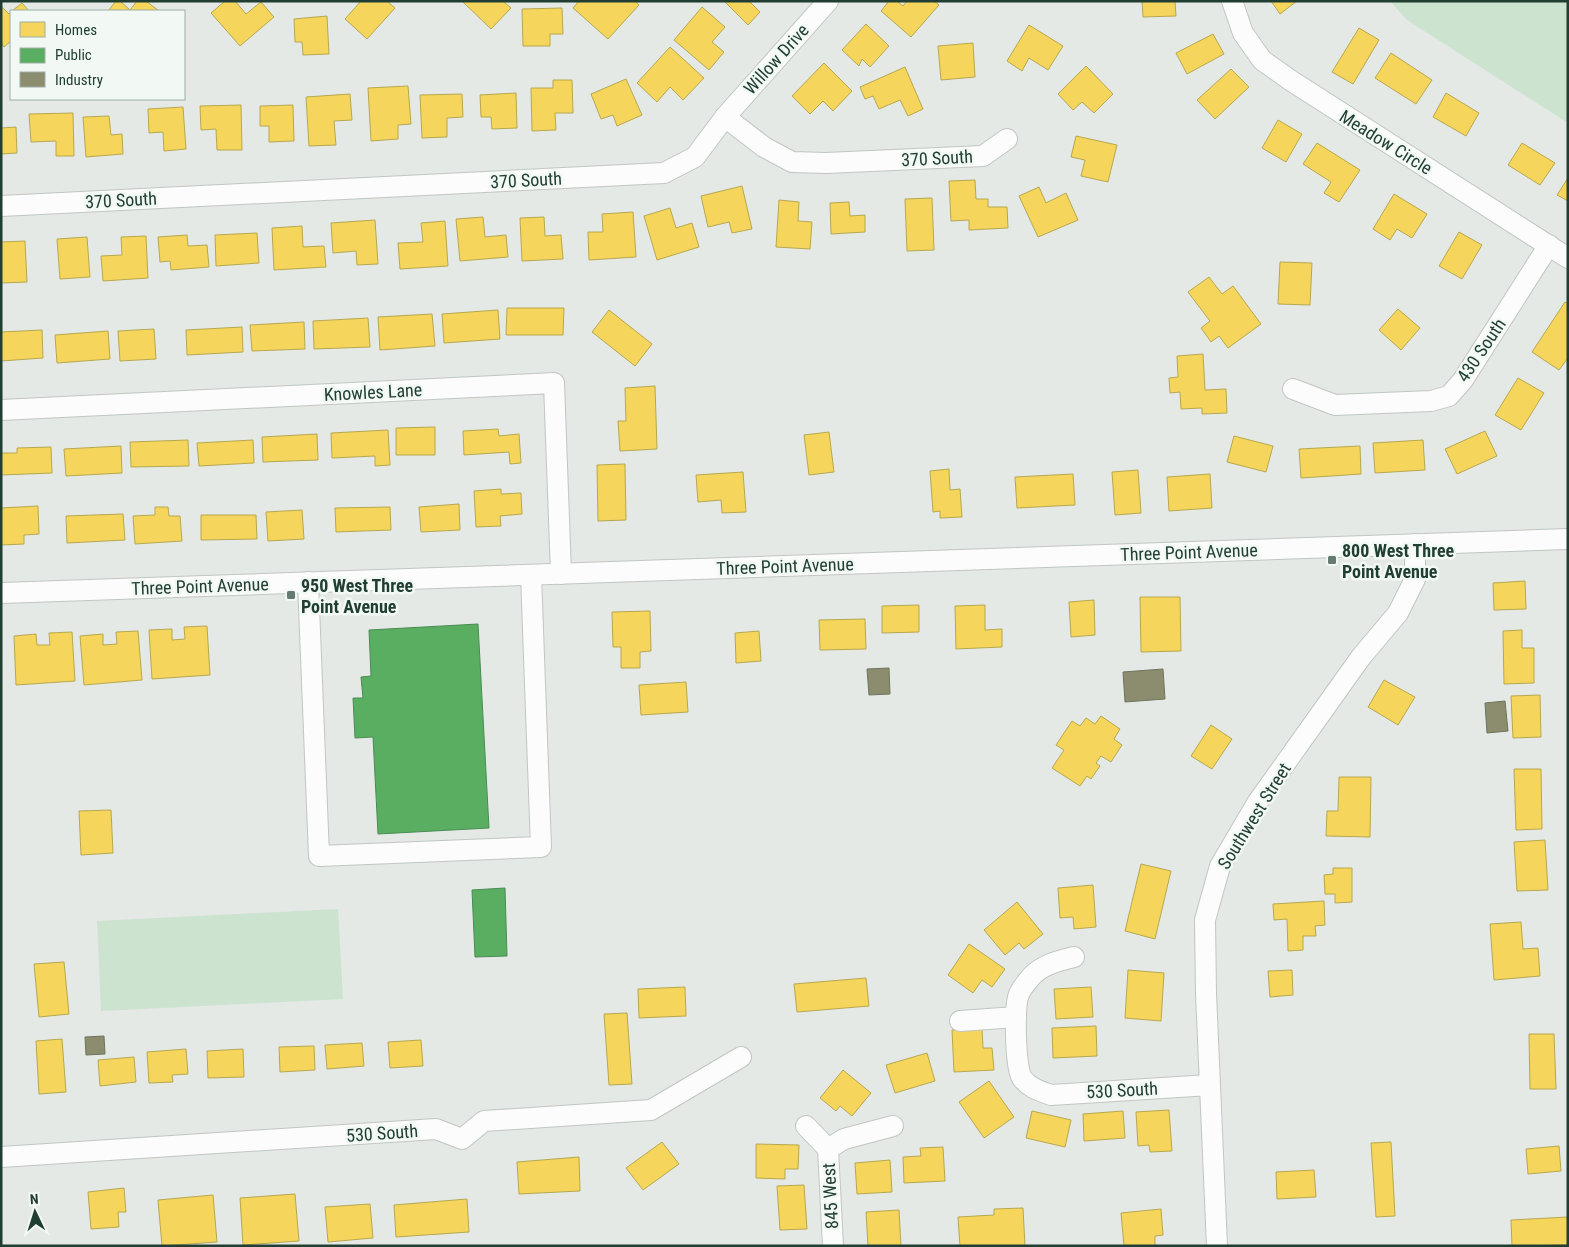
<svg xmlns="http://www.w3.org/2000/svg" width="1569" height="1247" viewBox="0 0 1569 1247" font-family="'Roboto Condensed',sans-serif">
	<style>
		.green { fill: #cce3d0 }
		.homes { fill: #f6d55c; stroke: #b6a84f }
		.public { fill: #5aae61; stroke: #498c53 }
		.industry { fill: #8c8c6e; stroke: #6c755c }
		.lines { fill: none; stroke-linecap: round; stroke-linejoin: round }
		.minor-casing { stroke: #c1c6c3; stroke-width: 22 }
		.minor { stroke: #fbfcfb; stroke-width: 20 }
		.poi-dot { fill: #657a71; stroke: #f2f9f4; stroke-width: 2 }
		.labels { text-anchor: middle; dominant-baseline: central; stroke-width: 5; stroke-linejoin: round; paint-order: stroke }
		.street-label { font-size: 18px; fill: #213e32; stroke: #f2f9f4 }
		.poi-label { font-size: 18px; font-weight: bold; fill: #213e32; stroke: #f2f9f4; text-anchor: start }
	</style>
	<rect width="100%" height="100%" fill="#e4e9e6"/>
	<g class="green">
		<polygon points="1390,1 1568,1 1568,123 1407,20"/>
		<polygon points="338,909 343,999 101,1011 97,921"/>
	</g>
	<g class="homes">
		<polygon points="116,1 120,1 130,10 137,1 146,1 159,11 108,11"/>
		<polygon points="225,1 235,1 246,14 261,2 274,17 240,46 211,13"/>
		<polygon points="361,1 387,1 395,8 367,39 345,19"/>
		<polygon points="462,1 503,1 511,8 491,29"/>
		<polygon points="579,1 635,1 639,5 608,39 573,8"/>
		<polygon points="724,1 749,1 760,12 748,25"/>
		<polygon points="889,1 897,1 903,6 907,1 934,1 939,5 911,37 881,11"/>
		<polygon points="1142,1 1175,1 1176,16 1143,17"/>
		<polygon points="1271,1 1297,1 1280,14"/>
		<polygon points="22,3 29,11 12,11"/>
		<polygon points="1,6 9,14 11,12 11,41 4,47 1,43"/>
		<polygon points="702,7 725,27 712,42 724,52 709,70 674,40"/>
		<polygon points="562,8 563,34 550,34 550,46 523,46 522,9"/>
		<polygon points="327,16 329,54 303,55 302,42 295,42 294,19"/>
		<polygon points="866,24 889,46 870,67 862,59 859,66 842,50"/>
		<polygon points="1029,25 1063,46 1048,70 1029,58 1022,71 1007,61"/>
		<polygon points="1359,28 1379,40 1353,84 1332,72"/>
		<polygon points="1213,34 1224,54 1187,74 1176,53"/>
		<polygon points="973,43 975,77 941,80 938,46"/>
		<polygon points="670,47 704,78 683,100 670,87 657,102 637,83"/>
		<polygon points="1391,53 1432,80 1416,104 1375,78"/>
		<polygon points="824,63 852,91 833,111 823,101 810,114 792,96"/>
		<polygon points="1086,66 1113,94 1094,113 1082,102 1073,110 1058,94"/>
		<polygon points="905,67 923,109 908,116 900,100 879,109 873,96 865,99 860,87"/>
		<polygon points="1231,69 1249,87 1215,119 1197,100"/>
		<polygon points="626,79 642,115 617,126 613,115 601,119 591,94"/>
		<polygon points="553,80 572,80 573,113 555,113 556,130 532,131 531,88 553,88"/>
		<polygon points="408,86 411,124 398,125 398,139 371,141 368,88"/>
		<polygon points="516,93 517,128 492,129 491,117 481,117 480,95"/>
		<polygon points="1446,93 1479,113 1466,136 1433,117"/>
		<polygon points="350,94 352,120 334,121 336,145 309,146 306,97"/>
		<polygon points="462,94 463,117 447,118 447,137 422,138 420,95"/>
		<polygon points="241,105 242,150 217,150 216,129 201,130 200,106"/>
		<polygon points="293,105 294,141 269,142 269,126 260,126 260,106"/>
		<polygon points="183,107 186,149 164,151 163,132 149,133 148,109"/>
		<polygon points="73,113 74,156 56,156 56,141 31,142 29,114"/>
		<polygon points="109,116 111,135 122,134 123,154 86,157 83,117"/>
		<polygon points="1278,120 1302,134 1286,162 1262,148"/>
		<polygon points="16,127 17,153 1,154 1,128"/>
		<polygon points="1076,136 1117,145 1108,182 1081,176 1085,160 1071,157"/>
		<polygon points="1317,143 1360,170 1339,202 1324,193 1331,182 1303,164"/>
		<polygon points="1522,143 1555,163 1540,185 1508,165"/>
		<polygon points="1568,178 1568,201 1557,195"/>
		<polygon points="975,180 976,199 988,199 988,207 1007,207 1008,228 969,230 969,220 951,221 949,181"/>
		<polygon points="742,186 752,229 732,233 729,222 708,227 701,196"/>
		<polygon points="1039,187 1046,203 1066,193 1078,220 1038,237 1019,196"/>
		<polygon points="1394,194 1427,214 1412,238 1397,229 1390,240 1373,229"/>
		<polygon points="932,198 934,250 907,251 905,199"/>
		<polygon points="779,200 799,202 798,221 812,222 810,249 776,247"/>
		<polygon points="849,202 850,216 865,215 865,232 831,234 830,203"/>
		<polygon points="670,208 676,228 692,223 699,247 657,260 644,216"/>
		<polygon points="633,212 636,257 589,260 588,232 603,232 602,214"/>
		<polygon points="483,217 485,237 506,235 508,257 460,261 456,219"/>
		<polygon points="544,217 545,236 561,235 563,259 522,261 520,218"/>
		<polygon points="375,220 378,264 357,265 356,251 333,253 331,223"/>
		<polygon points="445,221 448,266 400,269 398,243 423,242 421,223"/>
		<polygon points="302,226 303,247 324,246 326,267 274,270 272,228"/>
		<polygon points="1459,232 1482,245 1462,279 1439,266"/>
		<polygon points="257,233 259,263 216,266 215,235"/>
		<polygon points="187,235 188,246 207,245 209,267 171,270 170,261 160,262 158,237"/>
		<polygon points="146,236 148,278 103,281 101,256 122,255 121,237"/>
		<polygon points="87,237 90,277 60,279 57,239"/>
		<polygon points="25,241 27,282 1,283 1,242"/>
		<polygon points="1280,262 1312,263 1310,305 1278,304"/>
		<polygon points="1209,277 1222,294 1233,286 1261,324 1228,348 1219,336 1211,342 1201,328 1210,321 1188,292"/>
		<polygon points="1565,302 1568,304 1568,358 1559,370 1532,352"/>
		<polygon points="507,308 564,308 563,335 506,335"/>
		<polygon points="1398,309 1420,328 1401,350 1379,330"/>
		<polygon points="498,310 500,339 444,343 442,314"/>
		<polygon points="609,310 652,344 635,366 592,332"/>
		<polygon points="432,314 435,346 380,350 378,317"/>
		<polygon points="368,318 370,347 314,349 313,321"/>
		<polygon points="304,322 305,349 252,351 250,325"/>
		<polygon points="242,327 243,352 187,355 186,330"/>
		<polygon points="154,329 156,359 120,361 118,331"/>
		<polygon points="42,330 43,358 1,361 1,332"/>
		<polygon points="108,331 110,359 57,363 55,335"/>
		<polygon points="1203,354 1205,390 1226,389 1227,413 1202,414 1202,408 1181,409 1180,392 1170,393 1169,378 1178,377 1177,356"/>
		<polygon points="1518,378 1544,393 1521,430 1495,415"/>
		<polygon points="655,386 657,449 620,451 618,421 626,421 625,388"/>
		<polygon points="435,427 435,455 396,455 396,428"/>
		<polygon points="498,429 499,436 519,434 521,463 510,464 509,452 464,455 463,431"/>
		<polygon points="388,430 390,465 375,466 375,456 332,458 331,433"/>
		<polygon points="1485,431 1497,456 1457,474 1445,449"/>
		<polygon points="829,432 834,472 809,475 804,435"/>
		<polygon points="317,434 318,460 263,462 262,437"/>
		<polygon points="1234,436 1273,446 1266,472 1227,462"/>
		<polygon points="188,440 189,466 131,467 130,442"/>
		<polygon points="253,440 254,463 199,466 197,443"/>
		<polygon points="1423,440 1425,470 1375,473 1373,443"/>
		<polygon points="121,446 122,473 66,476 64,449"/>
		<polygon points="1360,446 1361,474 1301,478 1299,449"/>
		<polygon points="51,447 52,473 1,475 1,453 17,453 17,448"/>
		<polygon points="625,464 626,520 598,521 597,465"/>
		<polygon points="949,469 950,490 960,489 962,517 940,518 940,511 933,512 930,471"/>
		<polygon points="1138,470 1141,513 1115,515 1112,472"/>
		<polygon points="743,472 746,512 722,513 721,500 698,502 696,475"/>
		<polygon points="1073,474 1075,505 1017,508 1015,477"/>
		<polygon points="1210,474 1212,508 1169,511 1167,477"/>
		<polygon points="501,489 501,494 521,493 522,514 500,516 501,526 476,527 474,491"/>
		<polygon points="459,504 460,530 421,532 419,507"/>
		<polygon points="38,506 39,534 24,535 24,544 1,545 1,508"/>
		<polygon points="155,507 168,507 169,516 180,516 182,541 135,544 133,516 155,515"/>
		<polygon points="390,507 391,530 336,532 335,508"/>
		<polygon points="302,510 304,539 268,541 266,512"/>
		<polygon points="123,514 125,540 67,543 66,516"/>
		<polygon points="201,515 256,515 257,539 201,540"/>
		<polygon points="1525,581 1526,609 1494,610 1493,583"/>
		<polygon points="1140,597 1180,597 1181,651 1141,652"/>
		<polygon points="1094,600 1095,635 1071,637 1069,602"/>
		<polygon points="919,605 919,632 882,633 882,606"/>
		<polygon points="985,605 985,630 1002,629 1002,647 956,649 955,606"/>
		<polygon points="650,611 651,651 640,652 640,668 621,668 621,647 613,647 612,612"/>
		<polygon points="865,619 866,649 820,650 819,620"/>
		<polygon points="207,626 210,675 152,679 149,630 172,629 172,640 185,639 184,627"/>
		<polygon points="1522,630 1522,648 1534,648 1534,683 1504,684 1503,631"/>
		<polygon points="138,631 142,680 84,685 80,636 103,634 103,645 117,644 116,632"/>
		<polygon points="759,631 761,661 736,663 735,633"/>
		<polygon points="72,632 75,681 16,685 14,636 36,634 37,645 50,645 49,633"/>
		<polygon points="1384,680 1415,697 1398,725 1368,707"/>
		<polygon points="686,682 688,712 641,715 639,685"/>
		<polygon points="1540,695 1541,737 1513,738 1511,696"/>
		<polygon points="1101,716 1120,729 1114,739 1122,745 1111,762 1101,756 1096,763 1100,766 1091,779 1087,776 1080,786 1052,768 1064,750 1056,745 1072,721 1080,726 1086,718 1095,724"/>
		<polygon points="1211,725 1232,739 1212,769 1191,756"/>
		<polygon points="1514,769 1541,769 1542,829 1516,830"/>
		<polygon points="1339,777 1371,777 1370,837 1326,836 1327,811 1338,811"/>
		<polygon points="111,810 113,853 81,855 79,811"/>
		<polygon points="1545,840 1548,890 1517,891 1514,842"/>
		<polygon points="1141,864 1171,871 1155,939 1125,931"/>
		<polygon points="1333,868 1352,868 1352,902 1335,903 1335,894 1325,894 1324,875 1333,874"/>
		<polygon points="1093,885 1096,927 1074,929 1073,917 1060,918 1058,888"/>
		<polygon points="1324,901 1325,925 1315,926 1316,936 1303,936 1303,950 1288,951 1287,919 1274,920 1273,904"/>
		<polygon points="1017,902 1043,934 1024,949 1019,943 1005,955 984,930"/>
		<polygon points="1521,922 1523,949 1538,948 1540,976 1494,980 1490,924"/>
		<polygon points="969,944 1005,969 992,987 982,980 973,993 948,975"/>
		<polygon points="64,962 69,1014 39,1017 34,964"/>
		<polygon points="1128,970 1164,973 1161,1021 1125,1018"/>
		<polygon points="1292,970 1293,995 1270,997 1268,971"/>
		<polygon points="866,978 869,1006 797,1012 794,984"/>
		<polygon points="685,987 686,1016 639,1018 638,989"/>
		<polygon points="1091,987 1093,1017 1056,1019 1054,989"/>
		<polygon points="627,1013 632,1084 609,1085 604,1014"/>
		<polygon points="1096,1026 1097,1056 1053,1058 1052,1028"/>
		<polygon points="982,1028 983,1048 992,1048 994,1070 954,1072 952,1030"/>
		<polygon points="1529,1034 1554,1034 1556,1089 1530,1089"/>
		<polygon points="62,1039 66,1092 39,1094 36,1041"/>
		<polygon points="421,1040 423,1066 390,1068 388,1042"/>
		<polygon points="362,1043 364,1066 327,1069 325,1045"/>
		<polygon points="314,1046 315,1070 280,1072 279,1047"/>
		<polygon points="186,1049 188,1074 172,1075 173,1082 149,1083 147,1052"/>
		<polygon points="243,1049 244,1077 208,1078 207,1051"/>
		<polygon points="927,1053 935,1081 895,1093 886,1065"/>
		<polygon points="134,1057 136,1082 100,1086 98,1060"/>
		<polygon points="843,1070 871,1093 852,1116 840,1106 836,1111 820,1098"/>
		<polygon points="989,1081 1014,1117 984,1138 959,1102"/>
		<polygon points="1169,1110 1172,1151 1150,1152 1149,1145 1138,1146 1136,1112"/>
		<polygon points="1032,1111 1071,1120 1065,1147 1026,1138"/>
		<polygon points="1123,1111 1125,1138 1084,1141 1083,1114"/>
		<polygon points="662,1142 679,1164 643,1190 626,1168"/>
		<polygon points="1391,1142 1395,1216 1376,1217 1371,1143"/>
		<polygon points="756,1144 799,1145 798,1169 785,1169 785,1179 756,1178"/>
		<polygon points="1559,1146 1561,1171 1528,1174 1526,1149"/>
		<polygon points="943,1147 945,1181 904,1183 903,1157 921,1156 920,1148"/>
		<polygon points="579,1157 580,1191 519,1194 517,1162"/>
		<polygon points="890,1160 892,1192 857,1194 855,1163"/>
		<polygon points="1314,1170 1316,1197 1277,1199 1276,1172"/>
		<polygon points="804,1185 807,1229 780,1230 777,1186"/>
		<polygon points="124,1188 126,1212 118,1212 119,1227 91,1229 88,1192"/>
		<polygon points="295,1194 299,1241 243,1245 240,1198"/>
		<polygon points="213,1195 217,1242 162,1246 158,1200"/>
		<polygon points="467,1199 469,1232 396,1237 394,1205"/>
		<polygon points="370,1204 373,1238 328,1242 325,1207"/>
		<polygon points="1023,1208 1025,1246 960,1246 958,1217 994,1215 994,1209"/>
		<polygon points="1161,1209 1163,1235 1155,1236 1155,1246 1124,1246 1121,1213"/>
		<polygon points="899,1210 901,1246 868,1246 866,1212"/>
		<polygon points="1568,1217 1568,1245 1512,1246 1511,1220"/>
	</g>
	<g class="public">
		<polygon points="478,624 489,828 378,834 373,737 355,738 353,698 363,698 361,677 371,676 369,630"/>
		<polygon points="505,888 507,956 475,957 472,890"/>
	</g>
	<g class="industry">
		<polygon points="889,668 890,694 869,695 867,669"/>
		<polygon points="1163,669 1165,699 1125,702 1123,672"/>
		<polygon points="1505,701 1508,731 1487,733 1485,703"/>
		<polygon points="104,1036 105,1054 86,1055 85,1037"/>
	</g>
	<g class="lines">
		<g class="minor-casing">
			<g id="minor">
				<polyline points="1232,1 1243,33 1262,60 1290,80 1568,258"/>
				<polyline points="725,117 828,1"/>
				<polyline points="1,206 664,173 695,157 725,117 764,147 792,162 826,163 983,156 1007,139"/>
				<polyline points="1293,389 1335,405 1431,401 1449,396 1463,380 1549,245"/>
				<polyline points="1,410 554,383 561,574"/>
				<polyline points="308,582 319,856 541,847 531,575"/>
				<polyline points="1,593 1568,539"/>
				<path d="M1074,957C1058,961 1041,965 1030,978C1026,983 1021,989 1019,994C1014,1006 1015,1067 1022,1078C1029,1088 1040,1091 1051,1095L1210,1085"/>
				<polyline points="960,1021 1016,1017"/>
				<polyline points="806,1126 828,1149 833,1246"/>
				<polyline points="828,1149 844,1139 893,1126"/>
				<polyline points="1,1157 436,1129 462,1139 484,1121 651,1110 741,1057"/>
				<polyline points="1217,1246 1206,994 1205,920 1220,866 1257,803 1361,657 1398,613 1415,579 1415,544"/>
			</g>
		</g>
		<use href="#minor" class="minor"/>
	</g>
	<g class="poi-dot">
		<rect x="1327" y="555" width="10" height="10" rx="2.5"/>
		<rect x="286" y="590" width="10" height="10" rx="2.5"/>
	</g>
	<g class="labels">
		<g class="street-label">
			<text transform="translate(776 59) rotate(-48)">Willow Drive</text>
			<text transform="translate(1386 142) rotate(32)">Meadow Circle</text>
			<text transform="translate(937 158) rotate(-3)">370 South</text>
			<text transform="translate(526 180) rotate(-3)">370 South</text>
			<text transform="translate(121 200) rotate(-3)">370 South</text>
			<text transform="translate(1481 350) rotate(-56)">430 South</text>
			<text transform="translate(373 392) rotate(-3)">Knowles Lane</text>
			<text transform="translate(1189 552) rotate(-2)">Three Point Avenue</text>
			<text transform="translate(785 566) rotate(-2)">Three Point Avenue</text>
			<text transform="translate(200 586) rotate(-2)">Three Point Avenue</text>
			<text transform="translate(1254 816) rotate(-58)">Southwest Street</text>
			<text transform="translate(1122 1090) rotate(-3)">530 South</text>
			<text transform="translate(382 1133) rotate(-4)">530 South</text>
			<text transform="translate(830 1196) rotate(-93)">845 West</text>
		</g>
		<g class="poi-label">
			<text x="1342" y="550">800 West Three<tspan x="1342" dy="21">Point Avenue</tspan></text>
			<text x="301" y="585">950 West Three<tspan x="301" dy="21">Point Avenue</tspan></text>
		</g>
	</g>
	<rect width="1569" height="1247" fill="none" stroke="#213e32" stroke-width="5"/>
	<rect x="10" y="10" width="175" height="90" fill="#f2f9f4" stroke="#9eaea6"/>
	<rect x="20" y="22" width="25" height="15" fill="#f6d55c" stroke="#9eaea6"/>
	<text x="55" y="35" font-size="15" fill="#213e32">Homes</text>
	<rect x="20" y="48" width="25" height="15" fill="#5aae61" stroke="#9eaea6"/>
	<text x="55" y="60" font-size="15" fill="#213e32">Public</text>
	<rect x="20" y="72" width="25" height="15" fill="#8c8c6e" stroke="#9eaea6"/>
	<text x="55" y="85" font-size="15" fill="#213e32">Industry</text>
	<g transform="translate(35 1212) rotate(356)" stroke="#f2f9f4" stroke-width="4" paint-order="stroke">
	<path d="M0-4L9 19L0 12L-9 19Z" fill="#213e32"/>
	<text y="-8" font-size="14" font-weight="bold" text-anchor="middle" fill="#213e32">N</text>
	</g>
</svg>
